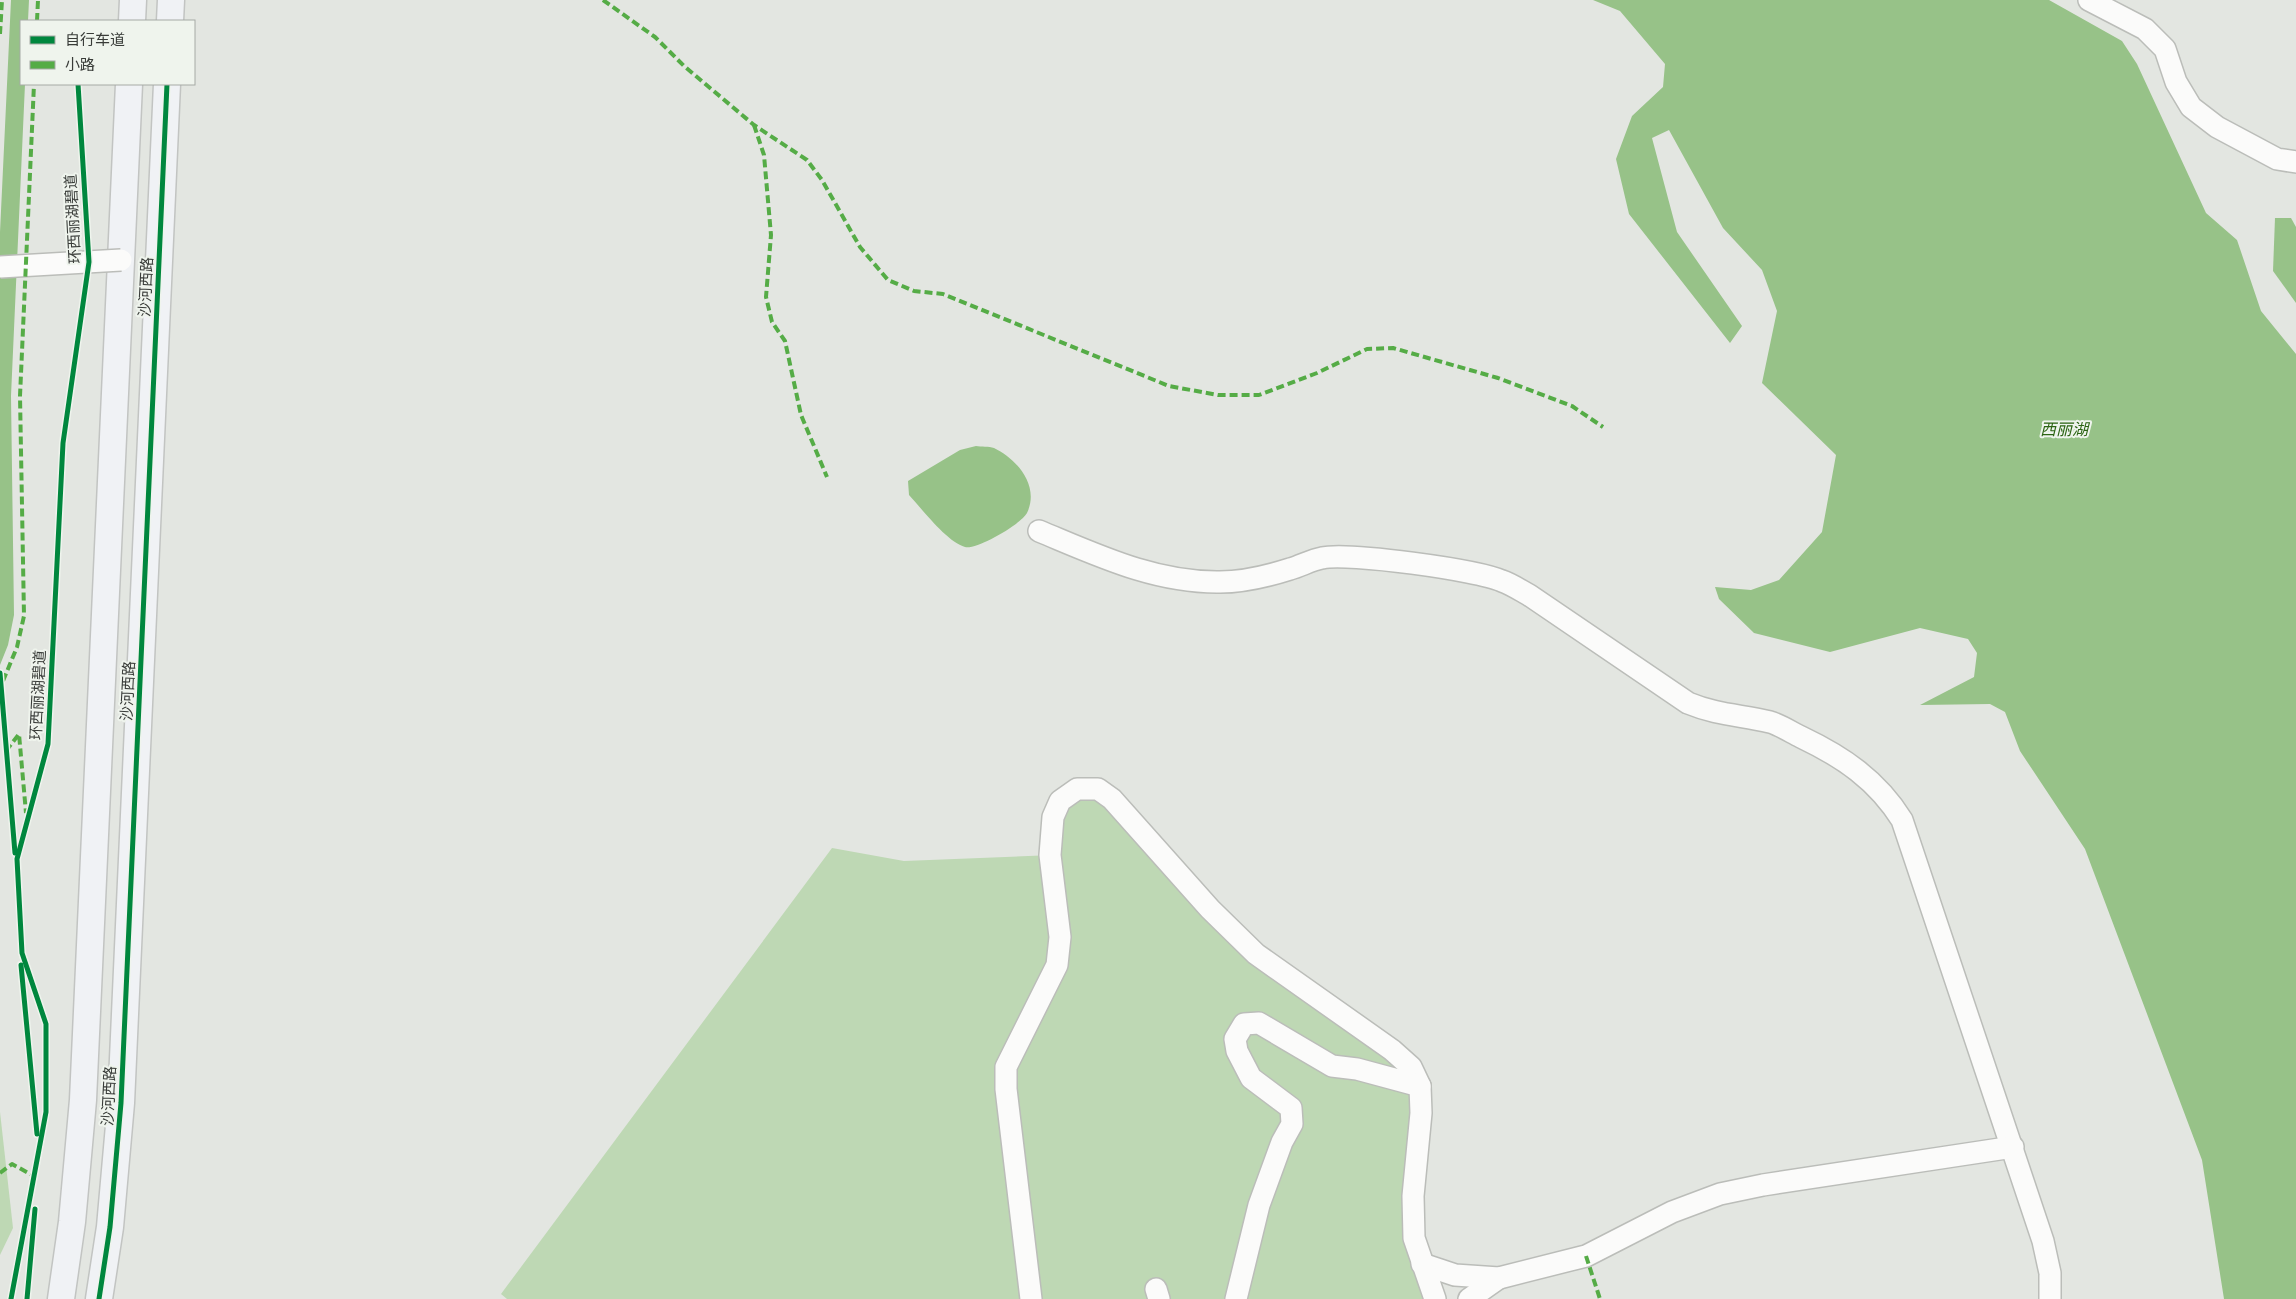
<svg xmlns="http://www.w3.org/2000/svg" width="2296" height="1299" viewBox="0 0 2296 1299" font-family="'Noto Serif','Noto Sans SC',serif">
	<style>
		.green { fill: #bed8b4 }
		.water { fill: #97c288 }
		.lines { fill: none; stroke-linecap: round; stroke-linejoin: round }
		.minor-casing { stroke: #bbbdb9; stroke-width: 24 }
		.major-casing { stroke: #c2c4c2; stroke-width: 29 }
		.minor { stroke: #fbfbfa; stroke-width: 21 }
		.major { stroke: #f0f2f5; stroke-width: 26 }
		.minor-bridge-casing { stroke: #bbbdb9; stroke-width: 24; stroke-linecap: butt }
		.minor-bridge { stroke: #fbfbfa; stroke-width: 21 }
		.quiet { stroke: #55ac46; stroke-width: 4; stroke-dasharray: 8 4; stroke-linecap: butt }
		.cycleway-casing { stroke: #eff4ed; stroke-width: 8 }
		.cycleway { stroke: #00873e; stroke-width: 5 }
		.labels { text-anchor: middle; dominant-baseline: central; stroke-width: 4; stroke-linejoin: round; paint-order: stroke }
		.street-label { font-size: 15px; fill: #383b38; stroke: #eff4ed }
		.water-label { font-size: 16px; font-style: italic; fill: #2c6413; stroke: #eff4ed }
	</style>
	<rect width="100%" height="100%" fill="#e3e6e1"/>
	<g class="green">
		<polygon points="1096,793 1207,912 1389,1053 1416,1087 1408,1196 1430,1299 507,1299 501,1294 832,848 904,861 1053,855 1064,803"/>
		<polygon points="0,1112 13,1228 0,1255"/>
	</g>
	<g class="water">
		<polygon points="11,0 29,0 28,21 21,21 21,84 25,84 11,396 14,615 8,645 0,665 0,232"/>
		<polygon points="1593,0 2049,0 2122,41 2137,64 2206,213 2237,240 2261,311 2296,354 2296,1299 2224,1299 2202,1160 2085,849 2020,751 2005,712 1990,704 1920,705 1974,677 1977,653 1968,639 1920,628 1830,652 1754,633 1719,599 1715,587 1751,590 1779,580 1822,532 1836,455 1762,383 1777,311 1762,270 1723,228 1669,130 1652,138 1677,232 1742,326 1730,343 1629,214 1616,159 1632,116 1663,87 1665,64 1620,11"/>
		<polygon points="2275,218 2291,218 2296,227 2296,303 2273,271"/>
		<path d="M976,446C981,447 989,446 994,448C1017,459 1040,486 1027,513C1021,524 977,550 965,547C947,542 922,509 909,495L908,481L960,450Z"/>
	</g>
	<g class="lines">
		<g class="minor-casing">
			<g id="minor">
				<polyline points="2089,0 2145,29 2165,49 2176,82 2191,107 2217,127 2277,159 2296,162"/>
				<path d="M1039,531C1097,555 1155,583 1220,582C1243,582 1268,576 1290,569C1301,566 1311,560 1322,558C1347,552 1478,570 1502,581C1511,584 1520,590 1529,595L1688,703C1717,715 1741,715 1770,722C1780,725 1791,732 1801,737C1843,757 1877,780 1902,820L2043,1241L2050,1273V1299"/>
				<polyline points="1422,1264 1455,1275 1499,1278 1586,1256 1672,1212 1720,1194 1763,1185 2013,1147"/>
				<polyline points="1156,1289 1159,1299"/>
				<polyline points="1031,1299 1006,1089 1006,1067 1057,965 1060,937 1050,855 1053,817 1060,801 1077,789 1098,789 1112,799 1210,909 1256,954 1392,1050 1411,1067 1420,1086 1421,1113 1413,1196 1414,1238 1435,1299"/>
				<polyline points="1236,1299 1259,1205 1282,1142 1292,1124 1291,1108 1251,1078 1237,1051 1235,1039 1244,1024 1259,1023 1332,1066 1357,1069 1420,1086"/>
				<polyline points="1469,1299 1499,1278"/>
			</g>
		</g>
		<g class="major-casing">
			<g id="major">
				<polyline points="132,21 133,0"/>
				<polyline points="170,21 171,0"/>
				<polyline points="61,1299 72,1222 83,1100 129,84"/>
				<polyline points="99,1299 110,1227 121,1103 167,84"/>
			</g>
		</g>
		<use href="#minor" class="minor"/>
		<use href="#major" class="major"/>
		<g class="minor-bridge-casing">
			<polyline id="minor-bridge" points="0,267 121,260"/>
		</g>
		<use href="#minor-bridge" class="minor-bridge"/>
		<g class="quiet">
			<polyline points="603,0 655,37 684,66 754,125 807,160 822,180 860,247 888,280 914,291 943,294 1169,386 1218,395 1259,395 1317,373 1367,349 1393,348 1498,378 1572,406 1603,427"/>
			<polyline points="37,21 38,0"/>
			<polyline points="0,34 2,0"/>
			<polyline points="754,125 764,155 771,235 766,297 772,322 785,341 801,415 827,477"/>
			<polyline points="3,681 17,647 24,616 20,396 34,84"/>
			<polyline points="6,751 19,734 26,813"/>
			<polyline points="0,1173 12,1164 34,1176"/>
			<polyline points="1586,1256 1600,1299"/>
		</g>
		<g class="cycleway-casing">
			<g id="cycleway">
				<polyline points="0,673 15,853"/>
				<polyline points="21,965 37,1134"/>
				<polyline points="11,1299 46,1112 46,1024 22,953 17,859 48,744 63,443 89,262 78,84"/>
				<polyline points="27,1299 35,1209"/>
				<polyline points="99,1299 110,1227 121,1103 167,84"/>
			</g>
		</g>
		<use href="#cycleway" class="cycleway"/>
	</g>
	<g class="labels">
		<g class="street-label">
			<text transform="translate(72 219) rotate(-93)">环西丽湖碧道</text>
			<text transform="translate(145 287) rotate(-87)">沙河西路</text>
			<text transform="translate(127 691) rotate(-87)">沙河西路</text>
			<text transform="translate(37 695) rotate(-87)">环西丽湖碧道</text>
			<text transform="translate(108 1096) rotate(-87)">沙河西路</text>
		</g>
		<g class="water-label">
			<text x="2064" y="429">西丽湖</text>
		</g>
	</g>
	<rect x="20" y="20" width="175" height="65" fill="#eff4ed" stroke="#a6aaa5"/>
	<rect x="30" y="36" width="25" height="8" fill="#00873e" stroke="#a6aaa5"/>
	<text x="65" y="45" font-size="15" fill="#383b38">自行车道</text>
	<rect x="30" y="61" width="25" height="8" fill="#55ac46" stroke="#a6aaa5"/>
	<text x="65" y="70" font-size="15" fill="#383b38">小路</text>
</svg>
